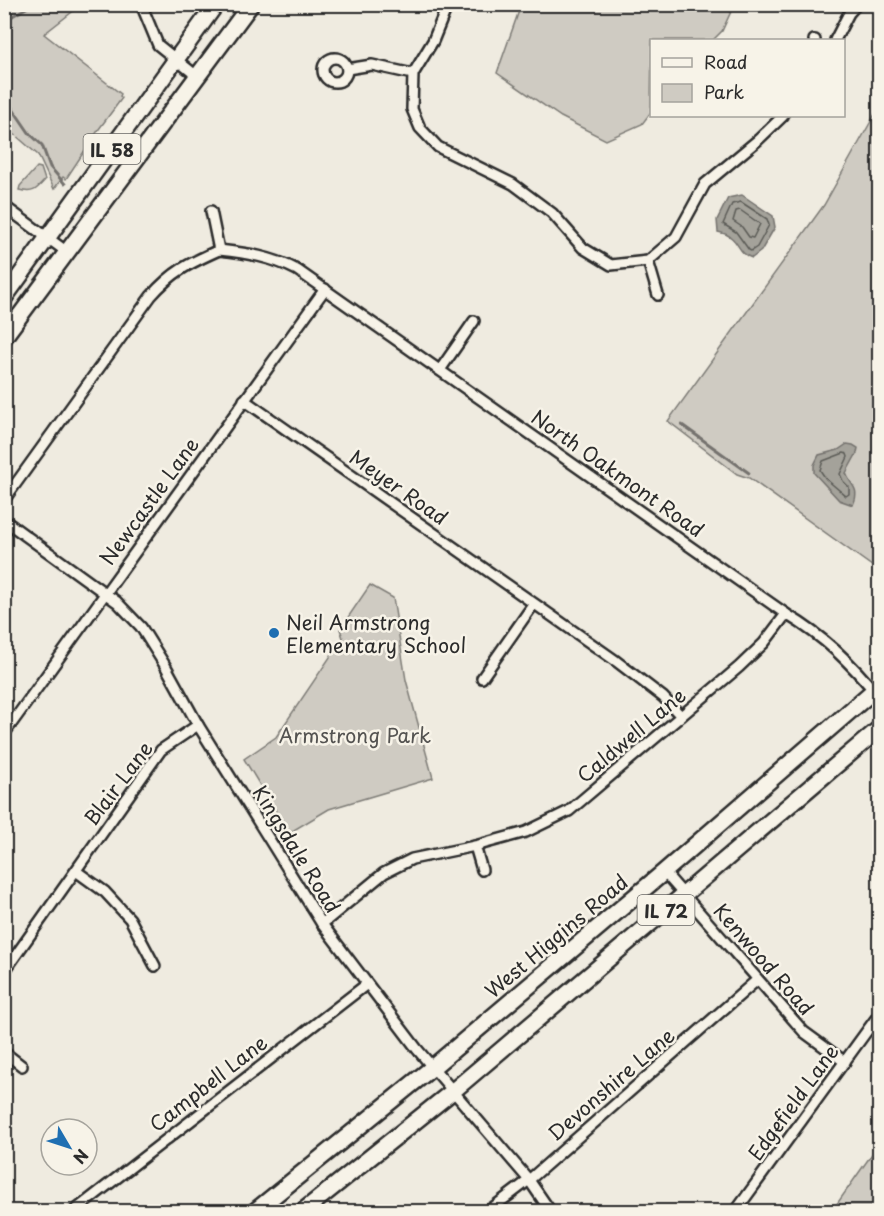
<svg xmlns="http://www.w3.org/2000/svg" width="884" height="1216" viewBox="0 0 884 1216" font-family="'Playpen Sans',sans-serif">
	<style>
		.green { fill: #cfcbc2; stroke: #7d7b76; stroke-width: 1.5 }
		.water { fill: #a4a29a; stroke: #74726e; stroke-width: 1.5 }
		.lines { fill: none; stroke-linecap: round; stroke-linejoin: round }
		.shore { stroke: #5b5b57; stroke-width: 1.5 }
		.stream { stroke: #74726e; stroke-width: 3 }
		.minor-casing { stroke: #2b2b2b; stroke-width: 14 }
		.primary-casing { stroke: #2b2b2b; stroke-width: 20 }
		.minor { stroke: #f7f3e8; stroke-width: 9 }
		.primary { stroke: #f7f3e8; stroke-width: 15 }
		.poi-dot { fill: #1f6fb2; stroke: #f7f3e8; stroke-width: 2 }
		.labels { text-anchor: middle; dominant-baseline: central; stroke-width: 5; stroke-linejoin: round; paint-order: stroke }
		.shield { fill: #f7f3e8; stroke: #686764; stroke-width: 1.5 }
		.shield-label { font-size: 18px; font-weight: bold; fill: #2b2b2b }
		.street-label { font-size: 20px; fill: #2b2b2b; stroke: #f7f3e8 }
		.poi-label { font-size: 20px; fill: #2b2b2b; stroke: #f7f3e8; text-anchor: start }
		.park-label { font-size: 20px; fill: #545351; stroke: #f7f3e8 }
	</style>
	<rect width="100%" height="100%" fill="#efebe0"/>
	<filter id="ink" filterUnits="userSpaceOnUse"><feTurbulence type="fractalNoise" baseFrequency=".0167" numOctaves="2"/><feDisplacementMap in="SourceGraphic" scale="12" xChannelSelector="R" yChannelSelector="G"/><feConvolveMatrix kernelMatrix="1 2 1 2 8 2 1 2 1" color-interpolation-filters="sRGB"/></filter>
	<g filter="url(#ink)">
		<g class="green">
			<polygon points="4,5 81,5 44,34 121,94 120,96 122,98 99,129 66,179 63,177 54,189 38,155 5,126"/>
			<polygon points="521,5 521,4 734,5 722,31 713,40 652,40 651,112 642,124 606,140 561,117 497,73"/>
			<polygon points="879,107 879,571 749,478 737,474 668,421 824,205"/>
			<path d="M37,167L41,168L45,180C36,190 33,194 19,190L20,186Z"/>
			<polygon points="370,585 393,598 406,680 433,778 329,809 289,833 244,759 276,737 343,638 340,629"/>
			<polygon points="879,1144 879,1211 831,1211 832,1211"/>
		</g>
		<g class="water">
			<path d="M742,195L773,216L775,227L761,251L752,258C735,253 741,236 718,232L717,220L728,198Z"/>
			<path d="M847,444L853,445L858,448L857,453L846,473C850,486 861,487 853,505L839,500L814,473V465L819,455L838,450Z"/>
		</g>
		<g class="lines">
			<g class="shore">
				<polygon points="741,202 767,219 769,225 757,247 751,251 749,250 736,232 723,224 732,204"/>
				<polygon points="740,210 760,224 753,238 749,237 742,227 733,221 736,211"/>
				<polygon points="844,453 847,454 848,457 840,474 843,481 849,487 849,494 846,496 826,479 820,470 823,461"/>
			</g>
			<g class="stream">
				<polyline points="4,21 33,4"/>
				<polyline points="4,96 30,134 42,145 50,167 65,184"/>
				<polyline points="682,425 749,473"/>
			</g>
			<g class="minor-casing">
				<g id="minor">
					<polyline points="141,4 158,45 198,77"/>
					<polyline points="448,4 433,41 413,74 412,109 420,128 438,147 513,184 552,213 583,248 611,265 648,261 676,237 705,184 758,140 783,116"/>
					<polyline points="814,40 815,40"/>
					<polyline points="835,40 849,13 857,4"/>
					<circle cx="335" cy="70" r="12"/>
					<polyline points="347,69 372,65 413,74"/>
					<polyline points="4,206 67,252"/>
					<path d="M219,250C247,253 272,257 297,270L786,614C826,638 850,662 880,698"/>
					<polyline points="648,261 658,295"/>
					<polyline points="440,370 474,321"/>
					<polyline points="244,400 616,661 663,697 681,716"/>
					<path d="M4,500L151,296C173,271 190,263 219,250L211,211"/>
					<polyline points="4,520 117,602 141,627 166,667 198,725 322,924 417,1049 529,1180 551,1212"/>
					<polyline points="482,678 533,605"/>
					<polyline points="4,734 325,289"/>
					<polyline points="475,846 482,870"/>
					<polyline points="76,871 105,892 130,919 155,966"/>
					<polyline points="664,872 804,1032 845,1062"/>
					<polyline points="322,924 384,873 412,859 475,846 526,832 569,811 739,667 764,643 786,614"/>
					<polyline points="4,972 161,750 198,725"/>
					<polyline points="4,1052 22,1066"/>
					<polyline points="73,1212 367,984"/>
					<polyline points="487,1212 529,1180 757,980"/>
					<polyline points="735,1212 880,1013"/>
				</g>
			</g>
			<g class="primary-casing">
				<g id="primary">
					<polyline points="4,298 216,4"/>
					<polyline points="4,337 251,4"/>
					<polyline points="254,1212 433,1067 664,872 880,685"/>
					<polyline points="302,1212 453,1091 880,728"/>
				</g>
			</g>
			<use href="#minor" class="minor"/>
			<use href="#primary" class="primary"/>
		</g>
	</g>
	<circle class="poi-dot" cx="274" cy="633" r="6"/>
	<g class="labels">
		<g class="shield">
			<rect x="83.5" y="134" width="57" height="30" rx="4.5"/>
			<rect x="637.5" y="895" width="57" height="30" rx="4.5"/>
		</g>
		<g class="shield-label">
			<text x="112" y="149">IL 58</text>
			<text x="666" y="910">IL 72</text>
		</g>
		<g class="street-label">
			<text transform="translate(618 473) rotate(35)">North Oakmont Road</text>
			<text transform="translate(399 487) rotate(35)">Meyer Road</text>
			<text transform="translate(149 501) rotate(-54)">Newcastle Lane</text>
			<text transform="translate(631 735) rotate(-40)">Caldwell Lane</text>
			<text transform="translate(118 783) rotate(-53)">Blair Lane</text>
			<text transform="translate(297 849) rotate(58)">Kingsdale Road</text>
			<text transform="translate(556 936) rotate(-40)">West Higgins Road</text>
			<text transform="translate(764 959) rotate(49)">Kenwood Road</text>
			<text transform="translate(208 1083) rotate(-38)">Campbell Lane</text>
			<text transform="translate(611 1084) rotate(-41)">Devonshire Lane</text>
			<text transform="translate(793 1102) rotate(-54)">Edgefield Lane</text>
		</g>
		<g class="poi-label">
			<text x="286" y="622">Neil Armstrong<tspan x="286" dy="23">Elementary School</tspan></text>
		</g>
		<g class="park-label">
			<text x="355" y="735">Armstrong Park</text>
		</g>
	</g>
	<rect width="884" height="1216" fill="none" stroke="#f7f3e8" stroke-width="24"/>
	<rect x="12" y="12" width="860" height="1192" fill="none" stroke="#2b2b2b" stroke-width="2" filter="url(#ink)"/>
	<rect x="650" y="39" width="195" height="78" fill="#f7f3e8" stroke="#a5a39c" stroke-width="1.5"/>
	<rect x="662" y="58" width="30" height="9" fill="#f7f3e8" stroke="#a5a39c" stroke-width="1.5"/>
	<text x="704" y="69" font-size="18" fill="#2b2b2b">Road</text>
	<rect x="662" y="84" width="30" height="18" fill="#cfcbc2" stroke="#a5a39c" stroke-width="1.5"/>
	<text x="704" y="99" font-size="18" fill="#2b2b2b">Park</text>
	<g transform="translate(69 1147) rotate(129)"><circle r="28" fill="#f7f3e8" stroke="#a5a39c" stroke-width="1.5"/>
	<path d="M0-4.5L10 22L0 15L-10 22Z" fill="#1f6fb2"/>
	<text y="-9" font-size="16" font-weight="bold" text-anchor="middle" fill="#2b2b2b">N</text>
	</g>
</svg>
